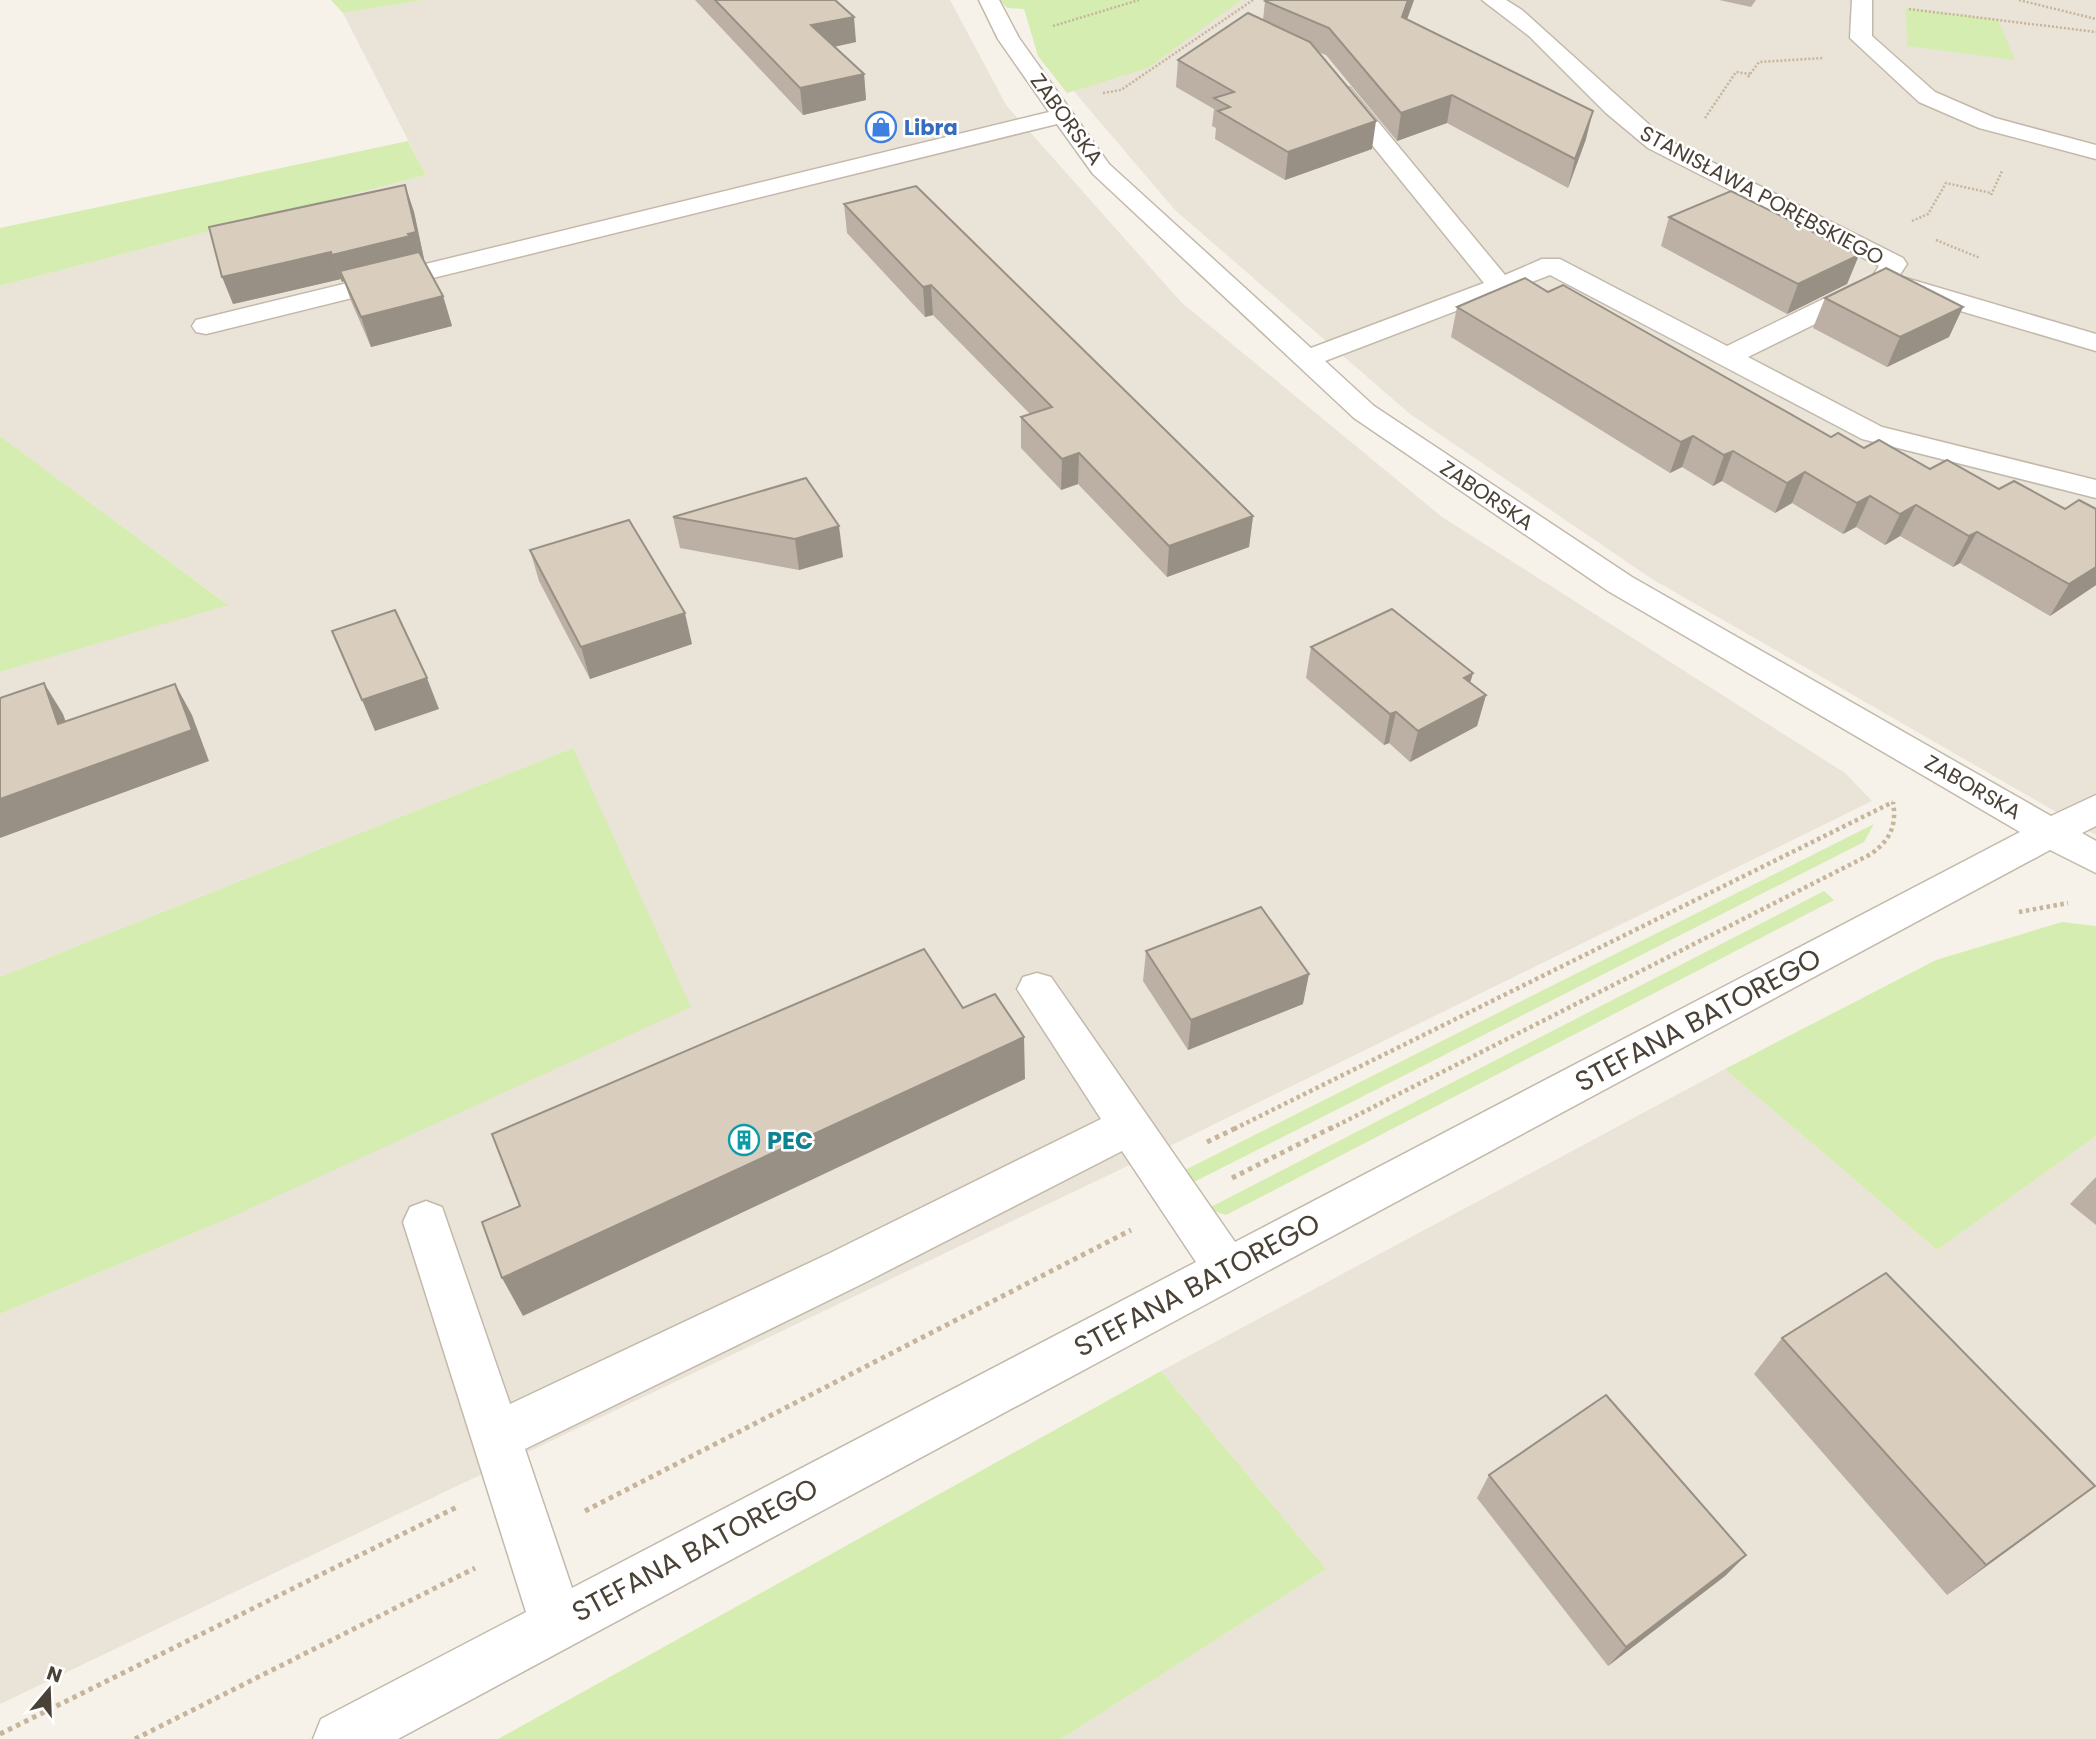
<svg xmlns="http://www.w3.org/2000/svg" width="2096" height="1739" viewBox="0 0 2096 1739" font-family="Poppins,sans-serif">
	<style>
		.residential { fill: #eae3d7 }
		.green { fill: #d5edb0 }
		.lines { fill: none; stroke-linecap: round; stroke-linejoin: round }
		.minor-casing { stroke: #c3b9ab; stroke-width: 3 }
		.path-far2 { stroke: #c6b49b; stroke-width: 2.5; stroke-dasharray: 2 2; stroke-linecap: butt }
		.path-far1 { stroke: #c6b49b; stroke-width: 4.5; stroke-dasharray: 3.5 3.5; stroke-linecap: butt }
		.path { stroke: #c6b49b; stroke-width: 5; stroke-dasharray: 4.5 4.5; stroke-linecap: butt }
		.minor { fill: #fff; fill-rule: evenodd }
		.wall { fill: #bbb0a3 }
		.shaded-wall { fill: #989085 }
		.building { fill: #d9cdbe; stroke: #989085; stroke-width: 2 }
		.labels { text-anchor: middle; dominant-baseline: central; stroke-width: 5; stroke-linejoin: round; paint-order: stroke }
		.far-street-label { font-size: 21px; fill: #4b4237; stroke: #fff }
		.far-shop-label { font-size: 21px; font-weight: bold; fill: #366cbe; stroke: #fff; text-anchor: start }
		.culture-label { font-size: 24px; font-weight: bold; fill: #0d838f; stroke: #fff; text-anchor: start }
		.near-street-label { font-size: 28px; fill: #4b4237; stroke: #fff }
	</style>
	<rect width="100%" height="100%" fill="#f6f2ea"/>
	<g class="residential">
		<polygon points="424,0 950,0 1006,105 1181,302 1442,517 1845,773 1872,801 1180,1141 0,1704 0,1314 218,1223 573,748 0,977 0,672 227,604 0,436 0,286 426,175 343,13"/>
		<polygon points="1234,0 2096,0 2096,835 1652,579 1410,414 1175,210 1071,88 1120,77"/>
		<polygon points="1725,1069 1937,1250 2096,1136 2096,1739 1061,1739 1326,1569 1161,1371"/>
	</g>
	<g class="green">
		<polygon points="331,0 424,0 343,13"/>
		<polygon points="1000,0 1241,0 1148,68 1067,93 1038,56 1024,9 1007,8"/>
		<polygon points="1906,8 1998,20 2015,60 1907,46"/>
		<polygon points="408,141 426,175 0,286 0,228"/>
		<polygon points="0,436 228,605 0,672"/>
		<polygon points="573,748 691,1007 218,1223 0,1314 0,977"/>
		<polygon points="1874,824 1864,842 1188,1185 1179,1173"/>
		<polygon points="1824,891 1834,900 1226,1215 1207,1209"/>
		<polygon points="2062,922 2096,926 2096,1136 1937,1250 1725,1069 1936,960"/>
		<polygon points="1161,1371 1326,1569 1061,1739 498,1739"/>
	</g>
	<g class="lines">
		<g class="minor-casing">
			<g id="minor">
				<path d="M979,0H999L1019,38L1109,164L1311,348L1484,283L1334,98L1331,93L1342,86L1350,88L1505,275L1542,259H1560L1727,346L1856,283H1872L1870,280L1879,266L1648,148L1606,113L1529,36L1482,0H1506L1522,10L1664,138L1903,258L1907,264L1899,276L2096,334V351L1876,286L1874,295L1748,357L1882,427L2096,480V498L1862,439L1550,275L1325,361L1374,406L1632,577L2051,816L2096,795V826L2082,833L2096,841V873L2050,850L398,1739H313L321,1719L526,1612L403,1222L410,1207L426,1201L442,1207L510,1404L828,1254L1101,1119L1017,989L1023,977L1037,973L1051,977L1235,1242L2020,832L1608,591L1354,418L1093,174L1057,124L206,334L196,332L192,326L196,320L1049,112L998,39ZM1122,1151L1196,1262L572,1588L525,1449L862,1284Z"/>
				<polygon points="1852,0 1872,0 1872,36 1935,92 1995,118 2096,145 2096,159 1979,128 1919,102 1850,38"/>
			</g>
		</g>
		<g class="path-far2">
			<polyline points="2019,0 2096,19"/>
			<polyline points="1909,9 2096,32"/>
			<polyline points="1053,26 1139,0"/>
			<polyline points="1748,77 1759,62 1823,58"/>
			<polyline points="1103,93 1121,90 1253,0"/>
			<polyline points="1705,118 1736,72 1750,74"/>
			<polyline points="1991,195 2002,171"/>
			<polyline points="1912,221 1928,214 1946,183 1991,193"/>
			<polyline points="1936,240 1980,258"/>
		</g>
		<g class="path-far1">
			<polyline points="2019,912 2068,903"/>
			<polyline points="1234,1129 1893,802"/>
			<path d="M1330,1129L1871,854C1890,840 1897,826 1893,802"/>
		</g>
		<g class="path">
			<polyline points="1207,1142 1238,1127"/>
			<polyline points="1232,1178 1333,1127"/>
			<polyline points="585,1511 1131,1230"/>
			<polyline points="0,1734 457,1507"/>
			<polyline points="135,1739 475,1568"/>
		</g>
		<use href="#minor" class="minor"/>
	</g>
	<g class="wall">
		<polygon points="695,0 835,0 856,42 834,47 864,74 866,100 803,115"/>
		<polygon points="1267,0 1414,0 1407,19 1586,139 1568,188 1447,123 1397,141 1326,55 1318,52 1372,149 1285,180 1215,139 1216,128 1212,126 1214,109 1176,87 1178,60 1263,20 1265,1"/>
		<polygon points="1719,0 1756,0 1751,7"/>
		<polygon points="405,185 414,212 424,259 423,259 443,296 452,326 371,347 351,301 344,281 342,282 341,279 233,304"/>
		<polygon points="844,204 1253,516 1249,547 1167,577 1078,484 1061,490 1021,448 1021,417 1030,414 933,315 925,317 847,233"/>
		<polygon points="1669,217 1859,255 1847,284 1787,314 1661,246"/>
		<polygon points="1548,292 1831,437 1930,469 2065,509 2096,509 2096,585 2050,616 1960,563 1953,567 1900,536 1885,545 1856,527 1843,534 1792,503 1775,513 1722,481 1713,486 1682,467 1670,473 1451,337 1457,307"/>
		<polygon points="1825,298 1963,307 1949,337 1887,367 1813,328"/>
		<polygon points="806,478 843,557 799,570 680,548 673,517"/>
		<polygon points="530,550 692,644 590,679 539,581"/>
		<polygon points="1311,647 1473,673 1470,682 1486,695 1477,726 1410,762 1389,743 1384,745 1306,678"/>
		<polygon points="1146,951 1303,1004 1188,1050 1143,981"/>
		<polygon points="2096,1177 2096,1225 2070,1204"/>
		<polygon points="1782,1338 2052,1518 1947,1595 1754,1374"/>
		<polygon points="1489,1475 1746,1555 1725,1576 1608,1666 1477,1498"/>
	</g>
	<g class="shaded-wall">
		<polygon points="1408,0 1414,0 1398,44 1402,17"/>
		<polygon points="854,17 856,42 814,51 811,25"/>
		<polygon points="864,74 866,100 803,115 800,88"/>
		<polygon points="1452,95 1447,123 1397,141 1401,113"/>
		<polygon points="1593,111 1586,139 1568,188 1575,159"/>
		<polygon points="1376,121 1372,149 1285,180 1288,152"/>
		<polygon points="405,185 414,212 424,259 340,271 344,281 342,282 332,255"/>
		<polygon points="331,252 341,279 233,304 222,277"/>
		<polygon points="1859,255 1847,284 1787,314 1798,284"/>
		<polygon points="931,285 933,315 925,317 923,287"/>
		<polygon points="443,296 452,326 371,347 361,317"/>
		<polygon points="1963,307 1949,337 1887,367 1900,337"/>
		<polygon points="1693,436 1682,467 1670,473 1681,442"/>
		<polygon points="1733,451 1722,481 1713,486 1724,455"/>
		<polygon points="1079,453 1078,484 1061,490 1062,459"/>
		<polygon points="1805,472 1792,503 1775,513 1787,483"/>
		<polygon points="1870,496 1856,527 1843,534 1857,503"/>
		<polygon points="1916,505 1900,536 1885,545 1900,514"/>
		<polygon points="1253,516 1249,547 1167,577 1169,546"/>
		<polygon points="839,526 843,557 799,570 795,539"/>
		<polygon points="1977,532 1960,563 1953,567 1969,536"/>
		<polygon points="2096,567 2096,585 2050,616 2069,584"/>
		<polygon points="685,613 692,644 590,679 581,647"/>
		<polygon points="1473,673 1464,704 1464,678"/>
		<polygon points="427,678 439,709 375,731 362,700"/>
		<polygon points="44,683 63,714 78,756 58,724"/>
		<polygon points="175,684 192,715 209,761 0,838 0,799"/>
		<polygon points="1486,695 1477,726 1410,762 1418,731"/>
		<polygon points="1396,712 1389,743 1384,745 1390,714"/>
		<polygon points="1309,974 1303,1004 1188,1050 1191,1020"/>
		<polygon points="1024,1037 1025,1079 523,1316 502,1278"/>
		<polygon points="2095,1486 2052,1518 1947,1595 1986,1565"/>
		<polygon points="1746,1555 1725,1576 1608,1666 1626,1647"/>
	</g>
	<g class="building">
		<polygon points="715,0 835,0 854,17 811,25 864,74 800,88"/>
		<polygon points="1267,0 1408,0 1402,17 1593,111 1575,159 1452,95 1401,113 1329,28 1265,1"/>
		<polygon points="1248,13 1310,42 1376,121 1288,152 1218,111 1230,107 1214,98 1234,92 1178,60"/>
		<polygon points="405,185 416,232 408,234 410,236 332,255 331,252 222,277 209,227"/>
		<polygon points="916,186 1253,516 1169,546 1079,453 1062,459 1021,417 1052,407 931,285 923,287 844,204"/>
		<polygon points="1731,191 1859,255 1798,284 1669,217"/>
		<polygon points="419,252 443,296 361,317 340,271"/>
		<polygon points="1886,268 1963,307 1900,337 1825,298"/>
		<polygon points="1525,278 1548,292 1563,285 1831,437 1838,433 1864,448 1879,440 1930,469 1947,460 1999,489 2014,481 2065,509 2079,500 2096,509 2096,567 2069,584 1977,532 1969,536 1916,505 1900,514 1870,496 1857,503 1805,472 1787,483 1733,451 1724,455 1693,436 1681,442 1457,307"/>
		<polygon points="806,478 839,526 795,539 673,517"/>
		<polygon points="629,520 685,613 581,647 530,550"/>
		<polygon points="1392,609 1473,673 1464,678 1486,695 1418,731 1396,712 1390,714 1311,647"/>
		<polygon points="395,610 427,678 362,700 332,631"/>
		<polygon points="44,683 58,724 175,684 192,730 0,799 0,698"/>
		<polygon points="1261,907 1309,974 1191,1020 1146,951"/>
		<polygon points="924,949 963,1008 995,994 1024,1037 502,1278 482,1222 520,1206 492,1134"/>
		<polygon points="1886,1273 2095,1486 1986,1565 1782,1338"/>
		<polygon points="1606,1395 1746,1555 1626,1647 1489,1475"/>
	</g>
	<defs>
		<g id="shop-ring" transform="scale(1.575)"><circle r="9.5" fill="#fff" stroke="#3f7fe0" stroke-width="1.5"/><path d="M-5-2.5h2.3a2.7 3.5 0 0 1 5.4 0H5L5.5 6h-11ZM-1.5-2.5h3a1.5 2.3 0 0 0-3 0Z" fill="#3f7fe0"/></g>
		<g id="building-ring" transform="scale(1.575)"><circle r="9.5" fill="#fff" stroke="#0f9aa8" stroke-width="1.5"/><path d="M-4-6H4V6H1V3H-1V6H-4ZM-2.5-4.3h1.7v1.8h-1.7ZM.8-4.3h1.7v1.8H.8ZM-2.5-1h1.7V.8h-1.7ZM.8-1h1.7V.8H.8Z" fill="#0f9aa8"/></g>
	</defs>
	<g fill-rule="evenodd">
		<use href="#shop-ring" x="881" y="127"/>
		<use href="#building-ring" x="744" y="1140"/>
	</g>
	<g class="labels">
		<g class="far-street-label">
			<text transform="translate(1067 119) rotate(54)">ZABORSKA</text>
			<text transform="translate(1762 195) rotate(28)">STANISŁAWA PORĘBSKIEGO</text>
			<text transform="translate(1487 495) rotate(34)">ZABORSKA</text>
			<text transform="translate(1973 787) rotate(30)">ZABORSKA</text>
		</g>
		<g class="far-shop-label">
			<text x="904" y="127">Libra</text>
		</g>
		<g class="culture-label">
			<text x="767" y="1140">PEC</text>
		</g>
		<g class="near-street-label">
			<text transform="translate(1698 1020) rotate(-28)">STEFANA BATOREGO</text>
			<text transform="translate(1197 1285) rotate(-28)">STEFANA BATOREGO</text>
			<text transform="translate(695 1550) rotate(-28)">STEFANA BATOREGO</text>
		</g>
	</g>
	<g transform="translate(49 1690) rotate(19)" stroke="#ffffff" stroke-width="5" paint-order="stroke">
	<path d="M0-5L12 26L0 18L-12 26Z" fill="#4b4237"/>
	<text y="-10" font-size="19" font-weight="bold" text-anchor="middle" fill="#4b4237">N</text>
	</g>
</svg>
